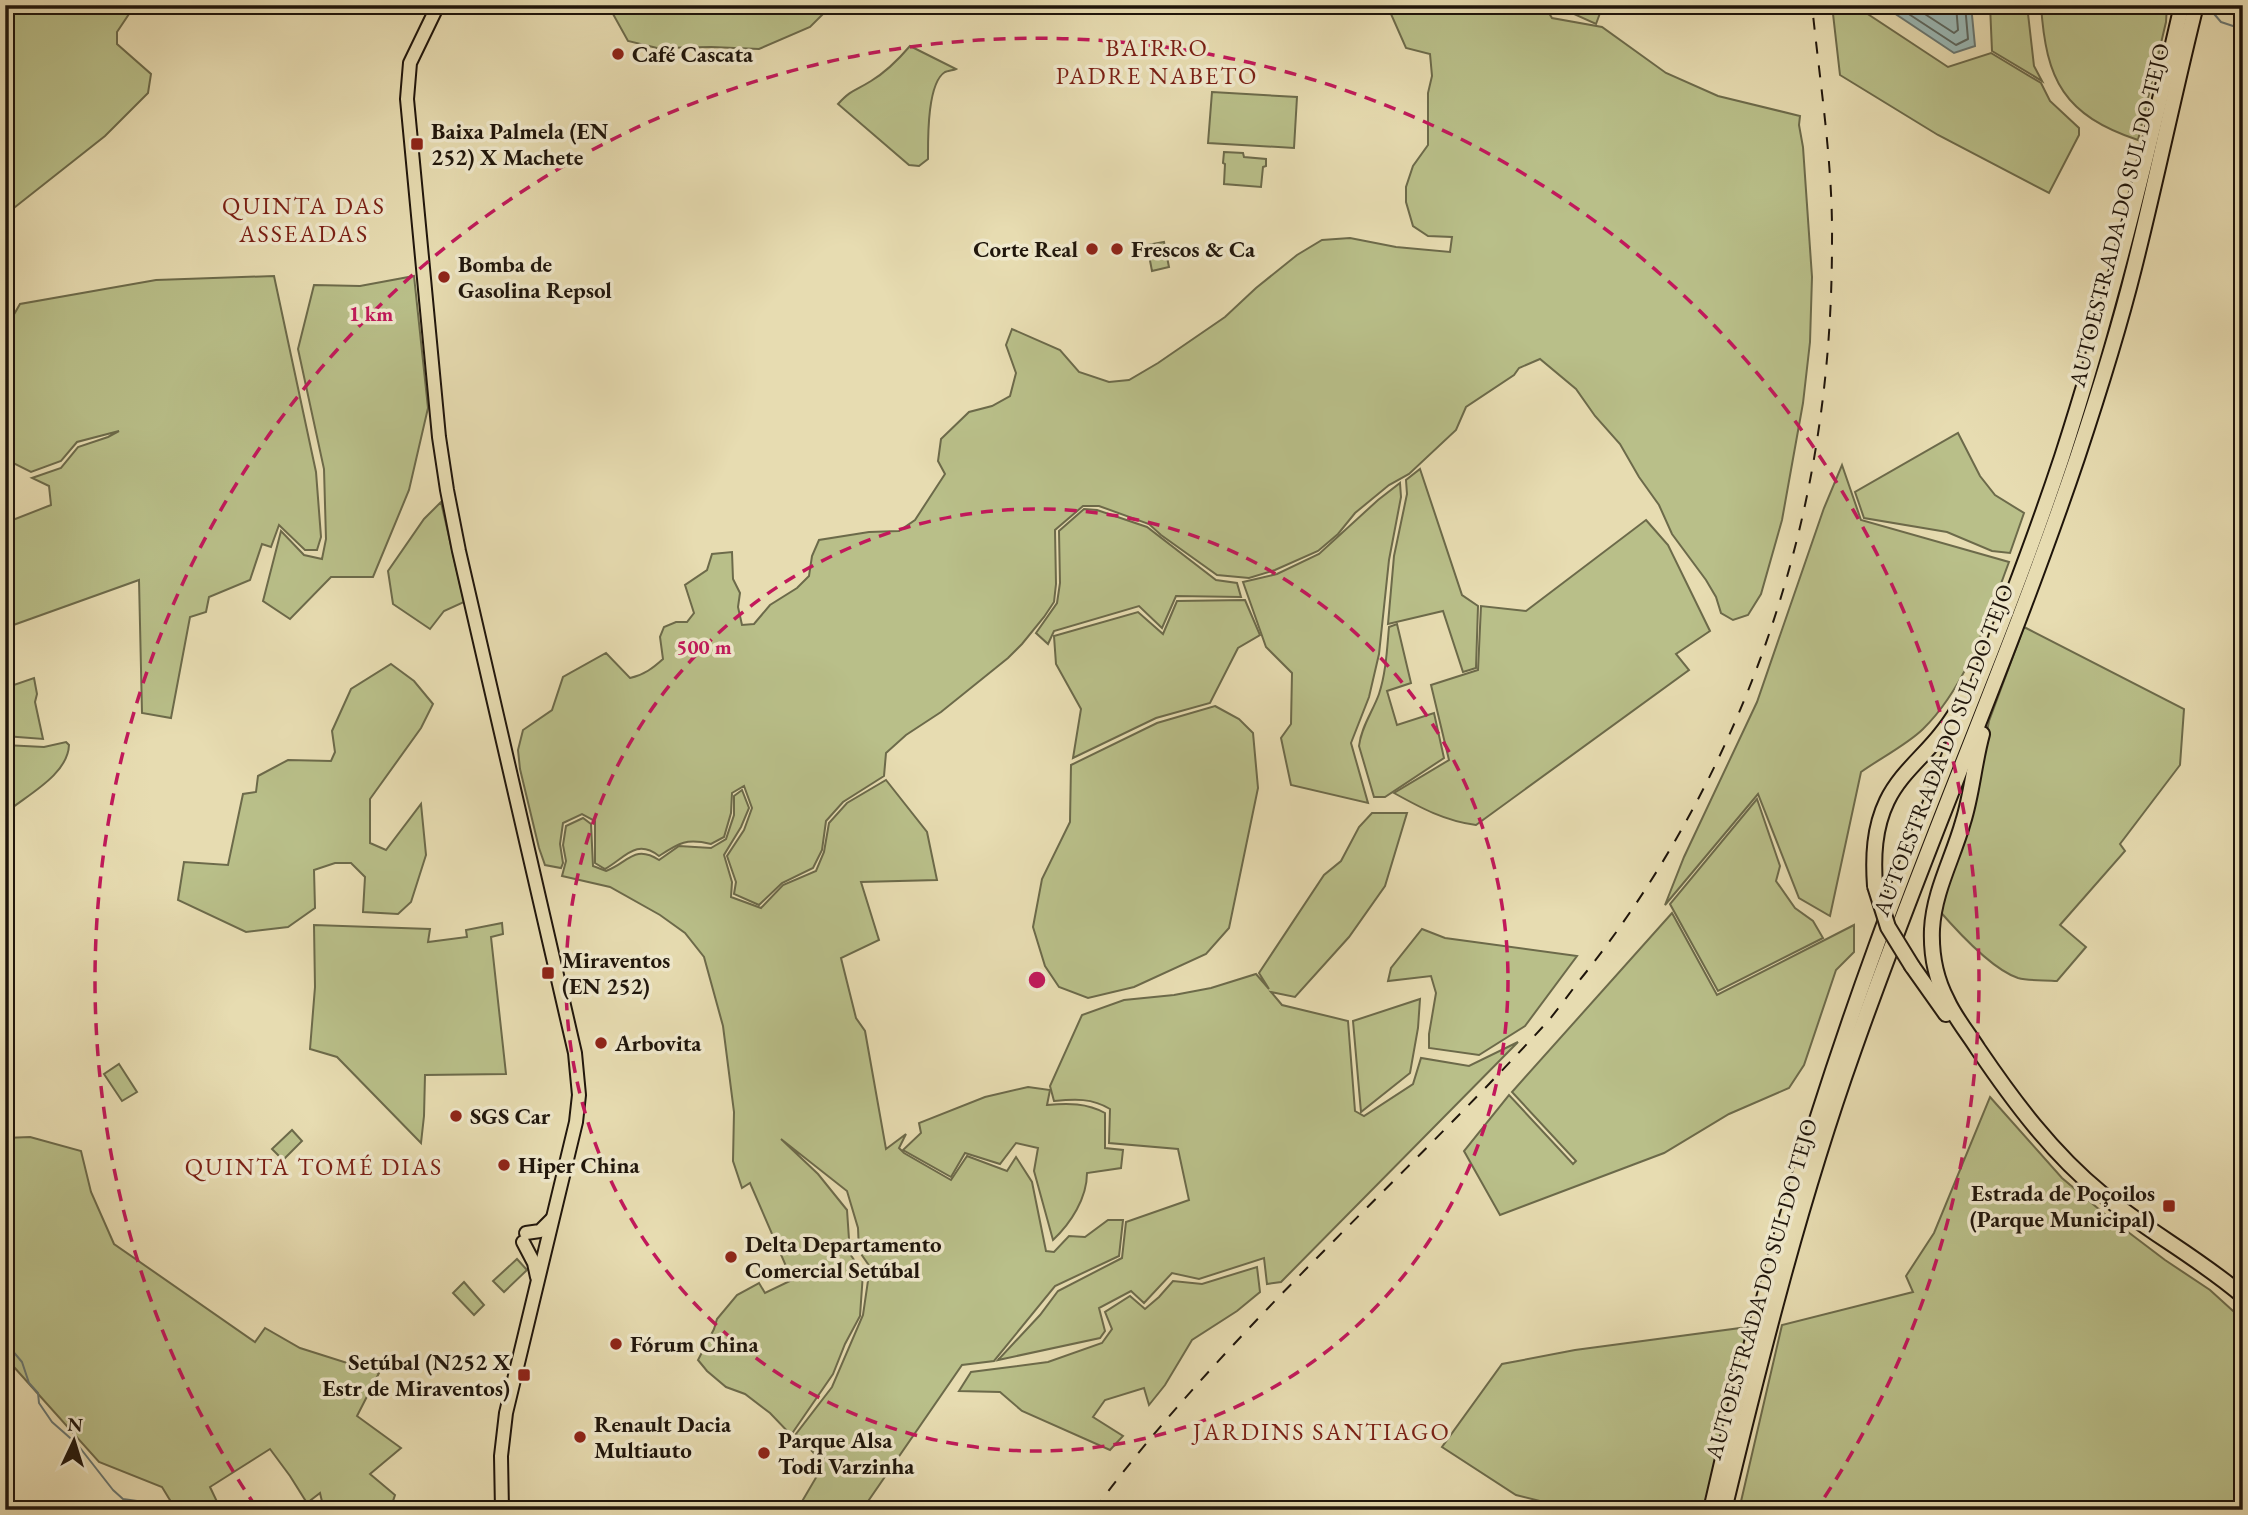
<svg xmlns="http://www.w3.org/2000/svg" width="2248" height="1515" viewBox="0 0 2248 1515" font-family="'EB Garamond',serif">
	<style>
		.green { fill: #b9bf89; stroke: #6c6a4a; stroke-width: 2 }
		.water { fill: #9ab9b6; stroke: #697772; stroke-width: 2 }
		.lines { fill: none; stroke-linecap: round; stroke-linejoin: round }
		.shore { stroke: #5c6760; stroke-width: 2 }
		.stream { stroke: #697772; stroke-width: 2 }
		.major-casing { stroke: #1f150b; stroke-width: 16 }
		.highway-casing { stroke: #1f150b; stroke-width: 18 }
		.major { stroke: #e7dcb1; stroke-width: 12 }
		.highway { stroke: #e7dcb1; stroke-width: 14 }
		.rail { stroke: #1f150b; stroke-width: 2; stroke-dasharray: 12 12; stroke-linecap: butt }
		.highway-bridge-casing { stroke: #1f150b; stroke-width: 18; stroke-linecap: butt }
		.highway-bridge { stroke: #e7dcb1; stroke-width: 14 }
		.ring { fill: none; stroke: #c2185b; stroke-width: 3.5; stroke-dasharray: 12 9 }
		.poi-dot { fill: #8f2418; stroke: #efe8cc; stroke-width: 2.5 }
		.labels { text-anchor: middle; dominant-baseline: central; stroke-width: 7; stroke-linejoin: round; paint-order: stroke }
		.poi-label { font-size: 23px; font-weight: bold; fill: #1f150b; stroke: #efe8cc; text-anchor: start }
		.street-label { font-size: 23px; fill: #1f150b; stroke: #efe8cc }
		.neighbourhood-label { font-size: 24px; letter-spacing: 2px; fill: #7a1f14; stroke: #efe8cc }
		.centre { fill: #c2185b; stroke: #efe8cc; stroke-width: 3.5 }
		.ring-label { font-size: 21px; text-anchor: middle; font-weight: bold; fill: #c2185b; stroke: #efe8cc; stroke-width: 7; stroke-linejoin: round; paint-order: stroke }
	</style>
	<rect width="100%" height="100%" fill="#e7dcb1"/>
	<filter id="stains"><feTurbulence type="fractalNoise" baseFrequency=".00286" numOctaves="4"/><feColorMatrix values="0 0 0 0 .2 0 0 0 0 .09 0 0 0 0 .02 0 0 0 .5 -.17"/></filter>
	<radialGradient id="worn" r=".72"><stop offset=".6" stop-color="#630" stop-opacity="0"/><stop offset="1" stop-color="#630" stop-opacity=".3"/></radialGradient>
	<g class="green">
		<polygon points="5,5 135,5 117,32 117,44 151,74 148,93 105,136 5,215"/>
		<polygon points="608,5 897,5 829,8 810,27 759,49 711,47 657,48 628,41"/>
		<path d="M1387,5H1544L1552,18L1602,27L1666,73L1718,96L1800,116L1799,125L1803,147L1812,277L1810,342L1803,403L1782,520L1761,594L1748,615L1733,620L1721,613L1716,597L1706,580L1672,534L1659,505L1639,477L1620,444L1595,416L1576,389L1540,359L1519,368L1514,375L1466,407L1456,430L1409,474L1389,485L1355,513L1338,534L1318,551L1275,570L1249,578L1217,575L1161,535L1149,524L1099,506H1083L1055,530L1056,584L1054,602L1044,617L1022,644L1008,658L941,712L906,735L886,753L884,776L843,802L826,821L822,850L813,868L782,883L759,905L734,894L736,882L727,856L744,830L752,808L744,786L732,793L731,813L724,837L711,844C686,838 679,843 659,856C636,838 625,858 605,869L595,863V821L582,814L563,823L560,844L563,863L561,868L545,865L539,848L520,769L518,750L523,730L552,710L563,677L606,653L630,678C644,675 653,668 663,659L660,637L664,627L676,622H687L694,613L685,585L707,570L712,554L732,552L733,579L740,593L738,607L742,625L754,624L770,605L797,588L809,576L812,556L819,540L869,532L899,531L915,520L945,474L938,461L941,439L969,412L992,406L1010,396L1016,373L1006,345L1012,329L1060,350L1079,372L1109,382L1129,380L1158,363L1225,317L1256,288L1297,255L1322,240L1350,238L1396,247L1450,252L1452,237L1428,236L1413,226L1406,202V187L1413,166L1428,145V93L1432,76L1430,54L1406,48Z"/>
		<polygon points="1561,5 1603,5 1596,24 1565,10"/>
		<polygon points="1832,5 1854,5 1948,67 1991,53 2041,83 2050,101 2079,128 2079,135 2049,193 1938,135 1840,75"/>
		<polygon points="1990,5 2027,5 2034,66 2042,81 1992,51"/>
		<path d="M2041,5H2167L2166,22L2138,140C2064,115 2046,81 2041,5Z"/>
		<path d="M910,46L956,69C954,70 947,71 945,72C927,83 928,139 928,159L919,166L909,165L838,104C852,89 855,91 871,81C886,72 898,60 910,46Z"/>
		<polygon points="1212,92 1297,97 1294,148 1208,143"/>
		<polygon points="1224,152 1243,153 1244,157 1266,159 1266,166 1263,167 1261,187 1224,184 1225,164 1223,163"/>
		<polygon points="1164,242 1169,267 1152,271 1147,245"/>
		<polygon points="274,276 316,472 321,537 317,550 305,550 279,525 271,547 262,544 250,580 209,597 206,612 190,617 171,718 142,713 139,580 5,628 5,523 51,505 49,486 32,478 61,468 78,447 108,437 119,431 77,442 61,461 31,472 5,459 5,330 20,304 156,280"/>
		<polygon points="414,276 428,408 409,490 373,577 331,577 290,619 263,601 281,531 304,555 322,559 326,539 324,469 298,349 314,285 360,286"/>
		<polygon points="1958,433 1980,476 1995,495 2024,513 2010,553 1992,551 1947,532 1864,518 1855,492"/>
		<path d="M1842,465L1861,520L2009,562C1988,618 1967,686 1923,729C1908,744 1879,759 1861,772L1830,916L1799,898L1758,794L1665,905L1684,857L1757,702L1824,508Z"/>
		<polygon points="1420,469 1462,595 1478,606 1476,668 1463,672 1443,611 1388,624 1394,556 1407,494 1406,480"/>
		<polygon points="1400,483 1401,497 1389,560 1379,654 1369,697 1351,743 1368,803 1291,785 1281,738 1291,724 1292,673 1266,647 1243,582 1277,574 1319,554 1378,500"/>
		<polygon points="441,502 464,602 444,611 430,629 393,604 388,571 424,519"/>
		<polygon points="1084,509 1097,510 1147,527 1216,580 1237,583 1241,597 1176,596 1162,628 1139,606 1054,631 1048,644 1036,633 1057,603 1060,583 1059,531"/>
		<path d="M1646,520L1668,545L1710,631L1676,654L1689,670L1476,825C1445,821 1421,808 1394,793L1449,760L1431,685L1478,670L1481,606L1526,611Z"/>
		<polygon points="1245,600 1260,635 1238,648 1210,703 1156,718 1073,758 1081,709 1056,664 1054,636 1138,612 1163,634 1177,601"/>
		<path d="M1397,624L1411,683L1387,691L1397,725L1434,713L1444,758L1385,797H1374L1359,746C1361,727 1373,711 1379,694C1386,673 1387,649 1389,627Z"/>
		<path d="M2024,627L2184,709L2180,765L2120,844L2125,851L2060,925L2086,947L2057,981C2044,980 2029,981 2018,978C1991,969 1956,930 1937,908L1972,807L1989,721Z"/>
		<polygon points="391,664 414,681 433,704 421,728 370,799 370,843 386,850 421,804 426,855 411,902 398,914 363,912 365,877 351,863 335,863 314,870 315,908 288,927 246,932 178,900 184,862 228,865 243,794 256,792 258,776 288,760 331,761 335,752 332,731 351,689"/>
		<polygon points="34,678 37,694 35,702 43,739 5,736 5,688"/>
		<polygon points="1215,706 1239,719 1253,733 1258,788 1229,928 1206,954 1134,987 1088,998 1059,987 1045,966 1033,927 1042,879 1070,822 1071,765 1157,723"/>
		<path d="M66,742L69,745C68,774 29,794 8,811L6,810L5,745L44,747Z"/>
		<path d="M886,780L927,832L937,880L861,882L879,940L841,958L856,1018L865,1031L886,1149L906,1134L899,1148L904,1153L951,1180L967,1156L1007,1171L1016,1157L1032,1182L1046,1251L1054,1252L1069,1236L1085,1237L1108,1220H1123L1119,1256L1055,1286L994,1361L962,1365L862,1510H797L824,1464L796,1434L832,1387L863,1315L870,1267L859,1251L858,1228L847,1191L781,1139L818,1174L847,1210L850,1254L863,1273L860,1316L845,1344L833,1374L791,1435L770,1413L745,1394L726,1387L707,1371L698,1360L714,1329L717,1319L737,1295L759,1283L765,1293L792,1280L750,1183L742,1188L733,1161L734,1112L723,1026L704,957L685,933L660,915L610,887L562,876L566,861L563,845L566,826L583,818L591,824L593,866L606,871C628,863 634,844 659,860L679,846L711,848L726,839L734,815V796L742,790L749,808L741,827L724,855L732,882L731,897L761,908L783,885L816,871L824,852L829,823L847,803Z"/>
		<polygon points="1757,799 1780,866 1776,881 1795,908 1813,921 1823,938 1718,991 1670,904"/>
		<path d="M1372,813H1407L1385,886L1349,937L1295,997L1271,992L1282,1005L1348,1021L1355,1111L1364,1116L1413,1084L1421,1058L1469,1066L1518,1042L1281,1282L1267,1284L1264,1258L1199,1279L1172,1273L1144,1303L1131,1291L1099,1308L1105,1331L1100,1338L998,1360L1040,1315L1058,1291L1122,1258L1126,1222L1189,1200L1178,1149L1109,1143L1110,1109C1092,1098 1075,1099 1054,1101L1050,1086L1082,1015L1124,1000L1174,995L1211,988L1256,974L1269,989L1259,973L1324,875L1341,861L1359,827Z"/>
		<polygon points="1672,913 1717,995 1854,925 1854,952 1836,970 1804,1065 1789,1088 1729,1114 1664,1153 1500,1215 1464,1151 1509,1095 1573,1164 1576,1161 1512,1092"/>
		<polygon points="502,923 503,934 491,937 506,1074 425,1075 424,1116 421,1143 337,1057 310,1049 315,987 314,925 430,929 428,942 467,937 466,930"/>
		<polygon points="1422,929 1445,938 1577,956 1525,1026 1479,1055 1429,1048 1429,1034 1436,993 1431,976 1388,981 1391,968"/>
		<polygon points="1420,999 1418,1028 1410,1073 1361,1112 1353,1021"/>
		<polygon points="119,1064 137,1092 122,1101 104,1074"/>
		<path d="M1028,1087L1050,1090L1047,1105C1068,1103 1087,1103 1105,1113V1148L1123,1150L1121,1168L1087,1173C1087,1198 1071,1223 1053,1240L1034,1171L1038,1148L1016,1143L1000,1164L965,1153L951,1177L903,1150L921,1133L919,1123L985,1097Z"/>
		<polygon points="1990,1097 2062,1178 2107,1216 2165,1260 2210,1290 2243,1320 2243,1510 1739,1510 1782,1325 1913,1292 1906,1276 1934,1233"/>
		<polygon points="292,1130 302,1141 283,1160 272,1149"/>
		<polygon points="30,1137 81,1151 91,1192 114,1244 255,1342 265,1328 300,1348 379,1373 357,1416 401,1448 370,1474 395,1495 390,1510 324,1510 320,1493 307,1503 290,1476 270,1449 210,1487 221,1510 176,1510 162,1487 99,1462 5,1357 5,1138"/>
		<polygon points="517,1259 527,1270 504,1292 493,1281"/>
		<polygon points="1257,1267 1260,1292 1237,1311 1192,1340 1165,1385 1149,1405 1144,1388 1105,1400 1093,1417 1123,1436 1110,1450 1022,1411 1000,1392 959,1391 971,1372 1048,1362 1102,1343 1112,1329 1105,1312 1130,1296 1145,1309 1159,1297 1173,1281 1202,1284"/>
		<polygon points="464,1282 484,1305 474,1315 453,1293"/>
		<polygon points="1748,1327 1704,1510 1576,1510 1516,1495 1442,1447 1502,1364 1575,1350"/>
	</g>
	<polygon class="water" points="1882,5 1971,5 1975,46 1954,53"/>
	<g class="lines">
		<g class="shore">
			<polyline points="1895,5 1956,45 1968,39 1965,5"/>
			<polyline points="1911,5 1954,33 1958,30 1956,5"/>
		</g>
		<g class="stream">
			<polyline points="2209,8 2221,22 2239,28 2243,34"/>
			<polyline points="5,1342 22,1362 29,1383 38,1393 39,1403 52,1422 77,1444 113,1490 123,1499 137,1501 146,1506 146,1510"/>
		</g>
		<g class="major-casing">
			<g id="major">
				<polyline points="438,5 410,63 407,99 439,437 447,490 459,551 575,1053 579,1095 576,1122 506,1413 501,1456 502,1510"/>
				<polyline points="526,1233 540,1231 552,1219"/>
				<polyline points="523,1242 534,1263 537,1277"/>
			</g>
		</g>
		<g class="highway-casing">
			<g id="highway">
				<path d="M1982,734C1974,763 1972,794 1963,822C1953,858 1934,891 1932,929C1931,953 1936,979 1947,1000C1955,1018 1968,1033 1978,1049C2014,1102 2052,1153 2102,1194C2147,1231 2199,1258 2243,1296"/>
				<path d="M1875,886C1873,857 1874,828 1887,801C1900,774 1923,757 1941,734C1951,722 1960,707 1968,693"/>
				<polyline points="1912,966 1946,1014"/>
				<path d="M1711,1510C1754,1319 1809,1131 1876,947C1935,783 2007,623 2062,457C2110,309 2147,157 2182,5"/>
				<path d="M1724,1510C1761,1356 1800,1201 1853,1052C1923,852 2009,659 2077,458C2098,395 2118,332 2134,268C2156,181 2174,93 2196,5"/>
			</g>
		</g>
		<use href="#major" class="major"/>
		<use href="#highway" class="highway"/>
		<path class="rail" d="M1094,1510C1227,1331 1399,1185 1549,1020C1562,1004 1574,987 1587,971C1709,816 1791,623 1819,427C1828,366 1832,304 1832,242C1833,163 1820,84 1812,5"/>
		<g class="highway-bridge-casing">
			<polyline id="highway-bridge" points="1875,886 1888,927 1912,966"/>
		</g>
		<use href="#highway-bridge" class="highway-bridge"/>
	</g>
	<g class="ring">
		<circle cx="1037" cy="980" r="471"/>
		<path d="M256 1507A942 942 0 1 1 1818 1507"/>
	</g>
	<g class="poi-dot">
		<circle cx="618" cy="54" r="7"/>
		<rect x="410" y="137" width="14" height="14" rx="3.5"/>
		<circle cx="1092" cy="249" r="7"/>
		<circle cx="1117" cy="249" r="7"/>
		<circle cx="444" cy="277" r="7"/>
		<rect x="541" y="966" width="14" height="14" rx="3.5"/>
		<circle cx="601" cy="1043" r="7"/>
		<circle cx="456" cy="1116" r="7"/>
		<circle cx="504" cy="1165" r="7"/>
		<rect x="2162" y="1199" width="14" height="14" rx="3.5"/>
		<circle cx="731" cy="1257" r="7"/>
		<circle cx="616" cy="1344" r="7"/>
		<rect x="517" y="1368" width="14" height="14" rx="3.5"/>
		<circle cx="580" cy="1437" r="7"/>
		<circle cx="764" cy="1453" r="7"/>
	</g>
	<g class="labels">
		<g class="poi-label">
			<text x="632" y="54">Café Cascata</text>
			<text x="431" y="131">Baixa Palmela (EN<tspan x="431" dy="26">252) X Machete</tspan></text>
			<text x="1078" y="249" text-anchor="end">Corte Real</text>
			<text x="1131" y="249">Frescos &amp; Ca</text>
			<text x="458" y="264">Bomba de<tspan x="458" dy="26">Gasolina Repsol</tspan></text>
			<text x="562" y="960">Miraventos<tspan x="562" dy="26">(EN 252)</tspan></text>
			<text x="615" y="1043">Arbovita</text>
			<text x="470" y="1116">SGS Car</text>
			<text x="518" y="1165">Hiper China</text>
			<text x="2155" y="1193" text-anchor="end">Estrada de Poçoilos<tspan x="2155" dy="26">(Parque Municipal)</tspan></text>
			<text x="745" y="1244">Delta Departamento<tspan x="745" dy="26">Comercial Setúbal</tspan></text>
			<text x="630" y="1344">Fórum China</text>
			<text x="510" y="1362" text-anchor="end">Setúbal (N252 X<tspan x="510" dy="26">Estr de Miraventos)</tspan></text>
			<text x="594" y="1424">Renault Dacia<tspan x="594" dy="26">Multiauto</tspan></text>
			<text x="778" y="1440">Parque Alsa<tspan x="778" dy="26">Todi Varzinha</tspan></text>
		</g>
		<g class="street-label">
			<text transform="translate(2119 215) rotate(-76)">AUTOESTRADA DO SUL DO TEJO</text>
			<text transform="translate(1943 750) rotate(-69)">AUTOESTRADA DO SUL DO TEJO</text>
			<text transform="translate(1761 1289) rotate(-74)">AUTOESTRADA DO SUL DO TEJO</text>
		</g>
		<g class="neighbourhood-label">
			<text x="1157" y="47">BAIRRO<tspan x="1157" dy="28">PADRE NABETO</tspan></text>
			<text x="304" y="205">QUINTA DAS<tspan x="304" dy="28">ASSEADAS</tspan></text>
			<text x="314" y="1166">QUINTA TOMÉ DIAS</text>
			<text x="1322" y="1431">JARDINS SANTIAGO</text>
		</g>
	</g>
	<circle cx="1037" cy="980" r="10" class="centre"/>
	<g class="ring-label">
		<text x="371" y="321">1 km</text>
		<text x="704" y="654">500 m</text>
	</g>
	<rect width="2248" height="1515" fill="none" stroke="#e7dcb1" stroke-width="28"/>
	<rect x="7" y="7" width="2234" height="1501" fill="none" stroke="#1f150b" stroke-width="3.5"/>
	<rect x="14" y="14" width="2220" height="1487" fill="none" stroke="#1f150b" stroke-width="2"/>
	<g transform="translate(74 1441) rotate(4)" stroke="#efe8cc" stroke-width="5" paint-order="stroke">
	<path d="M0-5L12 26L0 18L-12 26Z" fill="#1f150b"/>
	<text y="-10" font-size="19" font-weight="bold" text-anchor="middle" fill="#1f150b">N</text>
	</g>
	<rect width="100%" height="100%" filter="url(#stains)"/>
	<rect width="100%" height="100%" fill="url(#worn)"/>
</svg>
